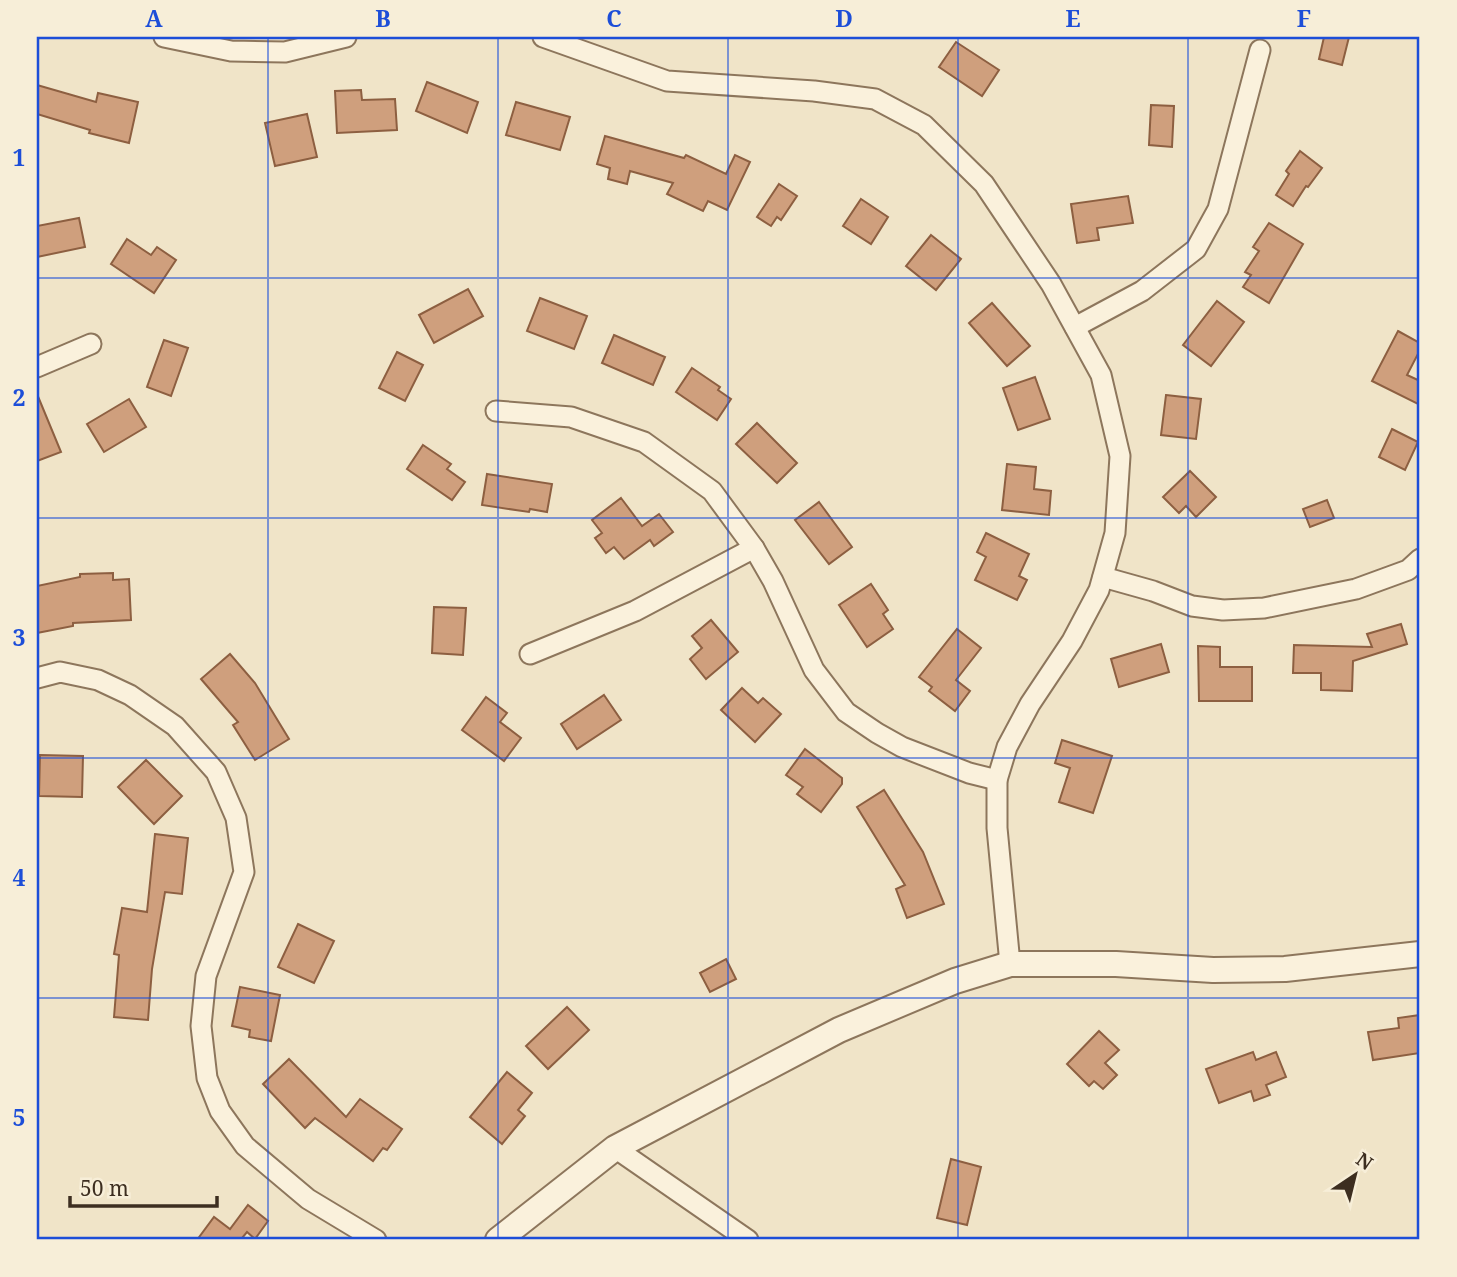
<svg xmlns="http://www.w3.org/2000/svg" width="1457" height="1277" viewBox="0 0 1457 1277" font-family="'Noto Serif',serif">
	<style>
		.building { fill: #cf9f7d; stroke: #8d5f41; stroke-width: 2 }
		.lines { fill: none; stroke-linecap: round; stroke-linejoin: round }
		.minor-casing { stroke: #8d765c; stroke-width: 23 }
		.tertiary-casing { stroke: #8d765c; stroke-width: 28 }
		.minor { stroke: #faf1dc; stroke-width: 19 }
		.tertiary { stroke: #faf1dc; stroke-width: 24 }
		.grid { fill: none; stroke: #1d4ed8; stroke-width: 2; stroke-opacity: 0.55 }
		.neatline { fill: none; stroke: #1d4ed8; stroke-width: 2.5 }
		.grid-label { font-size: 23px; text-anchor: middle; font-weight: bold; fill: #1d4ed8 }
	</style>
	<rect width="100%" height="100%" fill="#f0e4c8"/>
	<g class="building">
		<polygon points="1324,37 1349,37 1342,65 1319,59"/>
		<polygon points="956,42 999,70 982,96 939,67"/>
		<polygon points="427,82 478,102 467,133 416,111"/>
		<polygon points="37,85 96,102 98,93 138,102 129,143 89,133 90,130 37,114"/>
		<polygon points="361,90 362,100 395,99 397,130 337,133 335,91"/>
		<polygon points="516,102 570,117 560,150 506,135"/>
		<polygon points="1151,105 1174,106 1172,147 1149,145"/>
		<polygon points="307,114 317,157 275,166 265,123"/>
		<polygon points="605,136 684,158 686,155 726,174 735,155 750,162 727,210 708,201 703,211 667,194 673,183 630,171 627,184 608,179 610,168 597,164"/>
		<polygon points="1300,151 1322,168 1308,187 1306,186 1293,206 1276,195 1289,174 1286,171"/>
		<polygon points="779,184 797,196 781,220 777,217 771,226 757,217"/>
		<polygon points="1128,196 1133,223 1097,228 1099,240 1077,243 1071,204"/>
		<polygon points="861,199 888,217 871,244 843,226"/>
		<polygon points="79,218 85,247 37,257 37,226"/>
		<polygon points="1269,223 1303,244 1269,303 1243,287 1251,275 1245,272 1259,251 1253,247"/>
		<polygon points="931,235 961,259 936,290 906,266"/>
		<polygon points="127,239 151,255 157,247 176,260 154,293 111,264"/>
		<polygon points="468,289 483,316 434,343 419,315"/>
		<polygon points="540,298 587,316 574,349 527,331"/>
		<polygon points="1217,301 1244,322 1211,366 1183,345"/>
		<polygon points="992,303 1030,346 1007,366 969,323"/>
		<polygon points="1398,331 1420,343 1420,350 1407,375 1420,381 1420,405 1372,381"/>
		<polygon points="614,335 665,357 653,385 602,363"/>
		<polygon points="164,340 188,348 171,396 147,387"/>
		<polygon points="397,352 423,365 405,401 379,388"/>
		<polygon points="692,368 720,387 718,390 731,399 717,420 676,392"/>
		<polygon points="1035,377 1050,419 1018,430 1003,388"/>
		<polygon points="37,394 61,452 37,461"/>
		<polygon points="1166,395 1201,399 1196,439 1161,435"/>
		<polygon points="129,399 146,427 104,452 87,424"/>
		<polygon points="757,423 797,463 777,483 736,444"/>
		<polygon points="1392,429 1418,442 1405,470 1379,457"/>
		<polygon points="423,445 451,464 447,469 465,482 452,500 407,469"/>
		<polygon points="1007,464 1036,467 1034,489 1051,491 1049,515 1002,510"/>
		<polygon points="1190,471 1216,497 1196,517 1186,506 1179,513 1163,497"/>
		<polygon points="487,474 552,484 547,512 530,509 529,512 482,505"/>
		<polygon points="621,498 642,526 659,514 673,532 654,546 650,540 624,559 614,547 606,553 595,538 602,533 592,520"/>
		<polygon points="1327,500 1334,518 1310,527 1303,509"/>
		<polygon points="819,502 852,547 829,564 795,520"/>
		<polygon points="986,533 1029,554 1019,576 1027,580 1017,600 975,580 986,557 977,552"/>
		<polygon points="113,573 113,580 129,579 131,620 73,623 73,626 37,633 37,586 80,577 80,574"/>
		<polygon points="871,584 888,610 883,614 893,629 867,647 839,605"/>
		<polygon points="434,607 466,608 463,655 432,653"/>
		<polygon points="711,620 738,652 706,679 690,659 702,648 692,636"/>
		<polygon points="1401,624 1407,644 1353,661 1352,691 1321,690 1321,673 1293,673 1294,645 1372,647 1367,634"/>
		<polygon points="957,629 981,648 956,680 970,691 955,711 929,691 932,687 919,677"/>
		<polygon points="1161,644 1169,672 1119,687 1111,659"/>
		<polygon points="1198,646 1220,647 1220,667 1252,667 1252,701 1199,701"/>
		<polygon points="230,654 255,683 289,739 255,760 233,725 238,722 201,679"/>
		<polygon points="742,688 758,703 763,698 781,714 755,742 721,710"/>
		<polygon points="604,695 621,720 577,749 561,724"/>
		<polygon points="486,697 507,713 500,722 521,738 504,761 462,730"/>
		<polygon points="1062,740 1112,756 1093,813 1059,802 1070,768 1055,763"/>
		<polygon points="805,749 842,778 842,784 821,812 797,794 803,787 786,775"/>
		<polygon points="40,755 83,756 82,797 39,796"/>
		<polygon points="146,760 182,796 154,824 118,787"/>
		<polygon points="884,790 923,852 944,904 907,918 896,889 905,885 857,807"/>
		<polygon points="155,834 188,838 182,894 165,892 152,969 148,1020 114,1017 119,955 114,954 122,908 147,912"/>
		<polygon points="298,924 334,941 314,983 278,967"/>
		<polygon points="726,959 736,979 710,992 700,973"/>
		<polygon points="240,987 280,995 271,1041 249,1037 250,1030 232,1026"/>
		<polygon points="567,1007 589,1030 548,1069 526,1046"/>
		<polygon points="1420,1015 1420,1053 1373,1060 1368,1032 1399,1028 1398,1018"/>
		<polygon points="1099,1031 1119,1050 1105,1063 1117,1075 1103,1089 1094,1081 1089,1086 1067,1064"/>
		<polygon points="1253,1052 1256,1060 1276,1052 1286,1077 1266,1085 1270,1095 1254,1101 1251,1091 1219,1103 1206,1069"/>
		<polygon points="289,1059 346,1117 360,1099 402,1129 387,1150 383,1148 373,1161 315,1118 305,1128 263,1084"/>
		<polygon points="507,1072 532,1093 518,1110 525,1116 502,1144 470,1117"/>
		<polygon points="951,1159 981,1167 967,1225 937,1218"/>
		<polygon points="248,1205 268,1221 255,1239 247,1232 242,1238 245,1240 197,1240 214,1217 230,1229"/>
	</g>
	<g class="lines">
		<g class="minor-casing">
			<g id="minor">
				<polyline points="164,37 231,51 285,52 346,37"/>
				<polyline points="543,37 667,81 814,91 875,99 924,125 984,184 1051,284 1101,375 1120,456 1115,533 1099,590 1072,641 1030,704 1007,747 997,780 997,828 1010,964"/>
				<polyline points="1075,327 1142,291 1196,249 1218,209 1260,50"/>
				<polyline points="37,367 91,344"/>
				<polyline points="496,411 571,417 644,442 712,491 754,548 773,581 814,670 846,712 877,733 902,747 969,773 997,780"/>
				<polyline points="1103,577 1153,591 1192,606 1223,610 1264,608 1356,589 1408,570 1420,559"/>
				<polyline points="530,654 635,611 754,548"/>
				<polyline points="37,678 60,672 98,680 130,695 175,726 216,772 236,818 244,872 206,976 201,1026 207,1078 220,1111 245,1146 308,1199 376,1240"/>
				<polyline points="615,1148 748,1240"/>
			</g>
		</g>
		<g class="tertiary-casing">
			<polyline id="tertiary" points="498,1240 615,1148 839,1030 955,981 1010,964 1116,964 1213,970 1285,969 1420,954"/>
		</g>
		<use href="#minor" class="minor"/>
		<use href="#tertiary" class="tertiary"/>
	</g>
	<path class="grid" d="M268,37V1240M498,37V1240M728,37V1240M958,37V1240M1188,37V1240M37,278H1420M37,518H1420M37,758H1420M37,998H1420"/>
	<rect width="1457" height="1277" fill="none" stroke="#f7eed8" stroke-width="77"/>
	<g transform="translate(1355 1175) rotate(35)" stroke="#f7eed8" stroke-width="5" paint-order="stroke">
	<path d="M0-5L12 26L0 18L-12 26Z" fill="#3d2e20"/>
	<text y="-10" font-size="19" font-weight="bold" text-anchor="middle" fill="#3d2e20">N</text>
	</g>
	<path d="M70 1196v10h147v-10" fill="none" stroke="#3d2e20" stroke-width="3.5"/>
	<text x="80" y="1196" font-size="21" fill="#3d2e20" stroke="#f7eed8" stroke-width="5" paint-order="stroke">50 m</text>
	<rect x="38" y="38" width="1380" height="1200" class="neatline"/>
	<g class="grid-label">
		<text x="154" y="27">A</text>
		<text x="383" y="27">B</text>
		<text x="614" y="27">C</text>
		<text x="844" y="27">D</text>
		<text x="1073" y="27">E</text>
		<text x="1304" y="27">F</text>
		<text x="19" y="166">1</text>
		<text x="19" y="406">2</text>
		<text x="19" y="646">3</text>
		<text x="19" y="886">4</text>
		<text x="19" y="1126">5</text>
	</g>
</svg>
